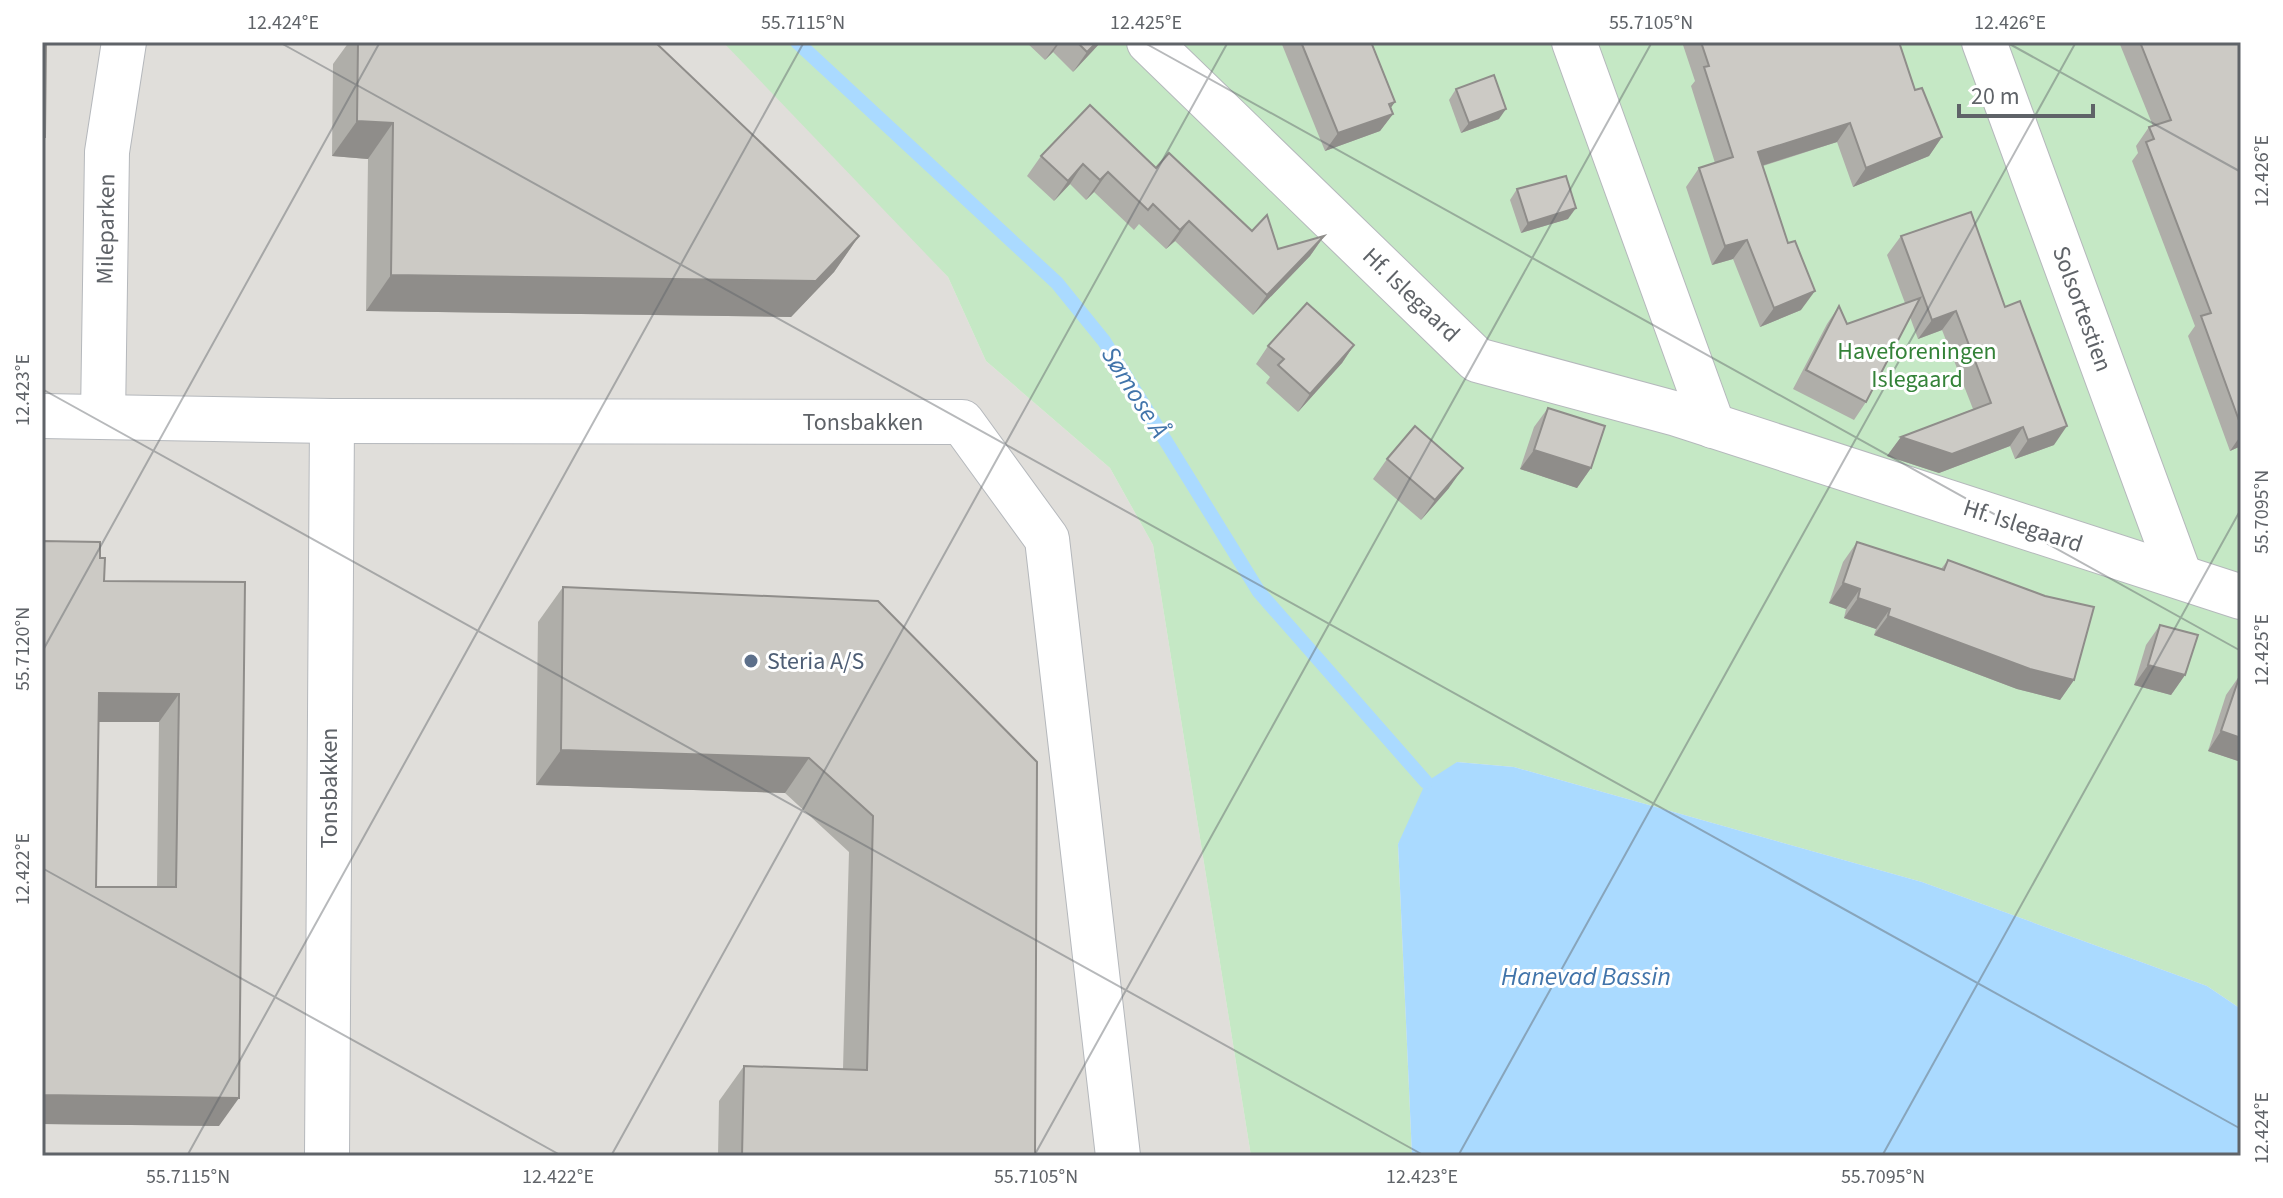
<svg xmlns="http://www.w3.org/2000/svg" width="2283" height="1198" viewBox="0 0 2283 1198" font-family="'Source Sans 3',sans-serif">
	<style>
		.industrial { fill: #e0deda }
		.green { fill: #c5e8c5 }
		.water { fill: #aadaff }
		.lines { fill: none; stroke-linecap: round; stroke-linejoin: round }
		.stream { stroke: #aadaff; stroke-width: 14 }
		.minor-casing { stroke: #b5b8bc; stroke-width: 46 }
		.minor { stroke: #fff; stroke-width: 44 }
		.wall { fill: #afaea9; fill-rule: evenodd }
		.shaded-wall { fill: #8f8d8a }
		.building { fill: #cccac5; stroke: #8f8d8a; stroke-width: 2; fill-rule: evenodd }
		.ticks { fill: none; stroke: #5f6368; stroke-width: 2; stroke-opacity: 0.45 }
		.service-dot { fill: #5c6f8a; stroke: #fff; stroke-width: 3 }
		.labels { text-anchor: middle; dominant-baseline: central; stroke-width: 6; stroke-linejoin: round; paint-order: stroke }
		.street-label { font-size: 24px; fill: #5f6368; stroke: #fff }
		.park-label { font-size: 24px; fill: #348238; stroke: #fff }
		.service-label { font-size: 24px; fill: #4e5e75; stroke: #fff; text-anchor: start }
		.water-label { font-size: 26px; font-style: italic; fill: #4174aa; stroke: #fff }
		.neatline { fill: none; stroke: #5f6368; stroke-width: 3 }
		.ticks-label { font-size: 20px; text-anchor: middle; fill: #5f6368 }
	</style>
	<rect width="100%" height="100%" fill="#f1efe8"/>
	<polygon class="industrial" points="42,42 733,42 948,277 986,361 1110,468 1153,545 1251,1156 42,1156"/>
	<polygon class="green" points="723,42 2241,42 2241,1009 2207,986 1922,882 1514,767 1457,762 1398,844 1412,1156 1251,1156 1153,545 1110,468 986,361 948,277"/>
	<polygon class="water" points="1457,762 1514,767 1922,882 2207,986 2241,1009 2241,1156 1412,1156 1398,844 1426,782"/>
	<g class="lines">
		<polyline class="stream" points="797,42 1057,283 1104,341 1259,592 1426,782"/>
		<g class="minor-casing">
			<g id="minor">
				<polyline points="1149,42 1477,360 1677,414 2241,597"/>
				<polyline points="1574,42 1713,426"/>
				<polyline points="1984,42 2180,576"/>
				<polyline points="42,416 332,421 962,422 1047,539 1118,1156"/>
				<polyline points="103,417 107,152 124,42"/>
				<polyline points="327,1156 332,421"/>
			</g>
		</g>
		<use href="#minor" class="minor"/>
	</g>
	<g class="wall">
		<polygon points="349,42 655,42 859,236 834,272 791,317 366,311 368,159 332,156 333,64"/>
		<polygon points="1026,42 1101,42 1073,72 1053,52 1045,60"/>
		<polygon points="1281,42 1371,42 1393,114 1380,131 1325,151"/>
		<polygon points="1682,42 1899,42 1915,90 1942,137 1929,156 1853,187 1837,142 1763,166 1801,310 1760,327 1733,259 1712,265 1686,187 1699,168 1715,163 1691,86 1695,81"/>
		<polygon points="2119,42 2241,42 2241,446 2230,451 2188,336 2195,326 2132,161 2138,153 2136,146 2149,127 2153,126"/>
		<polygon points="1456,89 1499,119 1461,133 1449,100"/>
		<polygon points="1041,156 1156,168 1278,249 1324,236 1310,256 1253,315 1175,241 1166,249 1139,224 1134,230 1094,192 1086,200 1070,184 1054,201 1027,176"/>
		<polygon points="1517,189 1568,219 1521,233 1510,200"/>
		<polygon points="1901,236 2054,445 2015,459 2010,446 1939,473 1887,456 1901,437 1973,409 1942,330 1918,339 1910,317 1866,402 1854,420 1793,389 1827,324 1839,306 1847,324 1905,303 1887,255"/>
		<polygon points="1354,345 1342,363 1298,412 1266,383 1270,377 1256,364 1268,346"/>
		<polygon points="1548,408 1591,468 1577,488 1520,469 1534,427"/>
		<polygon points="1387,459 1449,488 1421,520 1373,479"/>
		<polygon points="1857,542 1941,569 1948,560 2074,680 2060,700 2017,689 1874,635 1876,629 1844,618 1846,609 1829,603 1843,562"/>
		<path d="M100,558L104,581L245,582L219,1126L42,1124ZM98,722H159L157,887H96Z"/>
		<polygon points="563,587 878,601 1035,1156 718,1156 719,1101 744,1066 843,1069 849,852 785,793 536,785 538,622"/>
		<polygon points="2160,625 2185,675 2171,695 2134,685 2146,645"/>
		<polygon points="2240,675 2241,762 2208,751 2226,695"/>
	</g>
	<g class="shaded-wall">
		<polygon points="1058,42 1060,42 1053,52 1045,60"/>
		<polygon points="1097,42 1101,42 1073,72 1087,52"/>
		<polygon points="1395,102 1385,116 1393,114 1380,131 1325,151 1338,133"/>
		<polygon points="1506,109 1499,119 1461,133 1469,123"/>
		<polygon points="357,121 393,123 368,159 332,156"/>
		<polygon points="1850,123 1837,142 1745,171 1758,152"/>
		<polygon points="1942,137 1929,156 1853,187 1866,168"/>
		<polygon points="1083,164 1070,184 1054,201 1068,181"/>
		<polygon points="1108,172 1094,192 1086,200 1100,180"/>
		<polygon points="1576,208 1568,219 1521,233 1528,223"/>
		<polygon points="1189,221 1175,241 1166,249 1180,230"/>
		<polygon points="859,236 834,272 791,317 366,311 391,275"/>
		<polygon points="1324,236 1310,256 1253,315 1267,295"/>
		<polygon points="1747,240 1733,259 1712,265 1725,246"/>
		<polygon points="1815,291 1801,310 1760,327 1774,308"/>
		<polygon points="1956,311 1942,330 1918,339 1932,320"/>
		<polygon points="1354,345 1342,363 1298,412 1310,394"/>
		<polygon points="2067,426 2054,445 2015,459 2028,440"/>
		<polygon points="2023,427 2010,446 1939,473 1887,456 1901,437"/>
		<polygon points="2241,435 2241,446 2230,451"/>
		<polygon points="1534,450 1591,468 1577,488 1520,469"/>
		<polygon points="1463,468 1449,488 1421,520 1435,500"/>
		<polygon points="1843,583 1860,589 1846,609 1829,603"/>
		<polygon points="1858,598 1890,609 1876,629 1844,618"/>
		<polygon points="1888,616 2074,680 2060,700 2017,689 1874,635"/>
		<polygon points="2148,665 2185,675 2171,695 2134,685"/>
		<polygon points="99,693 179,694 159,722 79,722"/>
		<polygon points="2221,731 2241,738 2241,762 2208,751"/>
		<polygon points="561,750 809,758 785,793 536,785"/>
		<polygon points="42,1095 239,1098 219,1126 42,1124"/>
	</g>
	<g class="building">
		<polygon points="42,42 46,42 45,137 42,137"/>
		<polygon points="358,42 655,42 859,236 816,281 391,275 393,123 357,121"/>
		<polygon points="1077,42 1097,42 1087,52"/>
		<polygon points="1301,42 1371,42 1395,102 1389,104 1393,114 1338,133"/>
		<polygon points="1701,42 1899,42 1915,90 1922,88 1942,137 1866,168 1850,123 1758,152 1788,243 1795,241 1815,291 1774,308 1747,240 1725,246 1699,168 1733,157 1704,67 1709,66"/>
		<polygon points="2140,42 2241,42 2241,426 2201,316 2211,313 2146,142 2154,139 2149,127 2171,120"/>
		<polygon points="1494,75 1506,109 1469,123 1456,89"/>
		<polygon points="1090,105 1156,168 1169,153 1252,231 1267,215 1278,249 1324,236 1267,295 1189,221 1180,230 1153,204 1148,210 1108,172 1100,180 1083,164 1068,181 1041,156"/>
		<polygon points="1566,176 1576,208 1528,223 1517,189"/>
		<polygon points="1971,212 2005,307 2020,301 2067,426 2028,440 2023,427 1952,454 1901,437 1991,403 1956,311 1932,320 1901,236"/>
		<polygon points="1920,298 1866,402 1806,370 1839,306 1847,324"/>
		<polygon points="1307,303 1354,345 1310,394 1278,365 1284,359 1268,346"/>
		<polygon points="1548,408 1605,426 1591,468 1534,450"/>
		<polygon points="1415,426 1463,468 1435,500 1387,459"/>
		<path d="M42,541L100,542V558H105L104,581L245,582L239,1098L42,1095ZM99,693L179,694L176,887H96Z"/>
		<polygon points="1857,542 1944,570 1948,560 2045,596 2094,607 2074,680 2030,669 1888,616 1890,609 1858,598 1860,589 1843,583"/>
		<polygon points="563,587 878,601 1037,762 1035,1156 742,1156 744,1066 867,1070 873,816 809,758 561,750"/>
		<polygon points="2160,625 2198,635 2185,675 2148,665"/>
		<polygon points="2240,675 2241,675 2241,738 2221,731"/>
	</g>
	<path class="ticks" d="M279,42L2241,1129M1143,42L2241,651M2006,42L2241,172M42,389L1425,1156M42,652L380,42M42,868L562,1156M187,1156L804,42M611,1156L1228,42M1034,1156L1652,42M1458,1156L2076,42M1882,1156L2241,509"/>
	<circle class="service-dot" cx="751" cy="661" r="8"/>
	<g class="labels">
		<g class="street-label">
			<text transform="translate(106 229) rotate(-89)">Mileparken</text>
			<text transform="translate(1411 295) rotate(44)">Hf. Islegaard</text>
			<text transform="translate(2082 309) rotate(70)">Solsortestien</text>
			<text x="863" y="422">Tonsbakken</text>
			<text transform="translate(2023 526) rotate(18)">Hf. Islegaard</text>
			<text transform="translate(329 788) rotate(-90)">Tonsbakken</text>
		</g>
		<g class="park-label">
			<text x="1917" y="351">Haveforeningen<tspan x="1917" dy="28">Islegaard</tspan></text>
		</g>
		<g class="service-label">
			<text x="767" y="661">Steria A/S</text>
		</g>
		<g class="water-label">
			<text transform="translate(1135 392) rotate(58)">Sømose Å</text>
			<text x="1586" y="976">Hanevad Bassin</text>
		</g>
	</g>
	<rect width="2283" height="1198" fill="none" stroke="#ffffff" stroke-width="88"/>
	<path d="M1959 104v12h134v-12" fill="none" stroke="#5f6368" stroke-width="4"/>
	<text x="1971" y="104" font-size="24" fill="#5f6368" stroke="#ffffff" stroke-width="6" paint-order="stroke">20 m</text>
	<rect x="44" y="44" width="2195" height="1110" class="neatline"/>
	<g class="ticks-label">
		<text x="283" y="29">12.424°E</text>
		<text x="803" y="29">55.7115°N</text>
		<text x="1146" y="29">12.425°E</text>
		<text x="1651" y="29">55.7105°N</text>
		<text x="2010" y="29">12.426°E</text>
		<text transform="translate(2261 171) rotate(-90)" y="7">12.426°E</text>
		<text transform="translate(22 390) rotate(-90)" y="7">12.423°E</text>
		<text transform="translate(2261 512) rotate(-90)" y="7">55.7095°N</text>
		<text transform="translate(22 649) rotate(-90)" y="7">55.7120°N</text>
		<text transform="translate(2261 650) rotate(-90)" y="7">12.425°E</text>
		<text transform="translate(22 869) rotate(-90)" y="7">12.422°E</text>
		<text transform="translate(2261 1128) rotate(-90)" y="7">12.424°E</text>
		<text x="188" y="1183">55.7115°N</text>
		<text x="558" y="1183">12.422°E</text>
		<text x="1036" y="1183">55.7105°N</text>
		<text x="1422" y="1183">12.423°E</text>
		<text x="1883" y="1183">55.7095°N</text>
	</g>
</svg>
